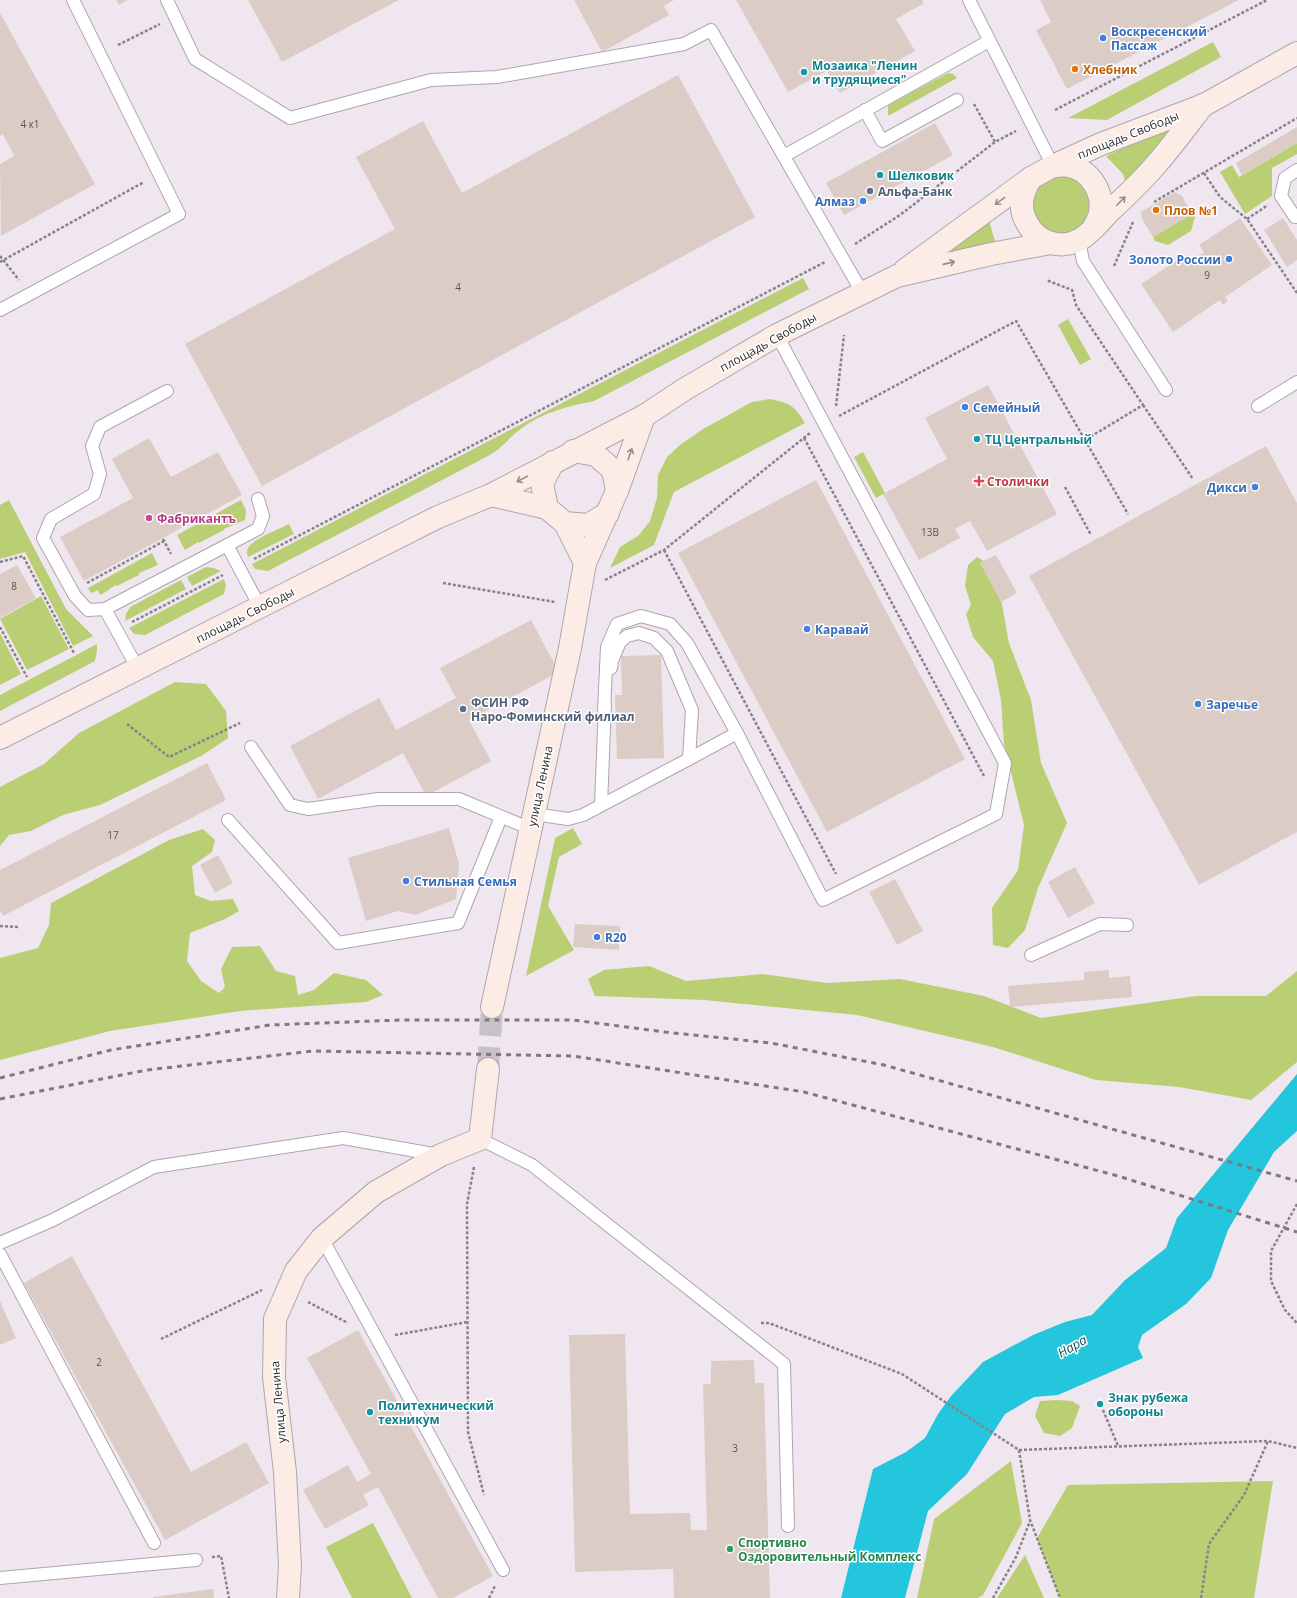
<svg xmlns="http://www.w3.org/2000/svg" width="1297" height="1598" viewBox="0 0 1297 1598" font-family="'Open Sans',sans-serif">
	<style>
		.green { fill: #bacf74 }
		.water { fill: #23c6dd }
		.building { fill: #dbcdc6 }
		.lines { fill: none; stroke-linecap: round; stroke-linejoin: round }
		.secondary-tunnel { stroke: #c9c1ca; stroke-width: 22; stroke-dasharray: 22 11; stroke-linecap: butt }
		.lane-casing { stroke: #aea5af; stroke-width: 14 }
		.secondary-casing { stroke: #aea5af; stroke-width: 24 }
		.path { stroke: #888289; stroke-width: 2.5; stroke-dasharray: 3 2; stroke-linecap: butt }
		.lane { stroke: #fff; stroke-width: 12 }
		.secondary { stroke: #fcece6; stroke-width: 22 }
		.rail { stroke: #7f797f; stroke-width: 3; stroke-dasharray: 5 5; stroke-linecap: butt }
		.oneway { stroke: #968c8b }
		.shop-dot { fill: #3f7fe0; stroke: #fff; stroke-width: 1.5 }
		.food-dot { fill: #e8710a; stroke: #fff; stroke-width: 1.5 }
		.culture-dot { fill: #0f9aa8; stroke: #fff; stroke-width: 1.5 }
		.service-dot { fill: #5c6f8a; stroke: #fff; stroke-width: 1.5 }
		.health-dot { fill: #e0444e; stroke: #fff; stroke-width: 1.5 }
		.hotel-dot { fill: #d1479c; stroke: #fff; stroke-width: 1.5 }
		.leisure-dot { fill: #2e9e5b; stroke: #fff; stroke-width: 1.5 }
		.labels { text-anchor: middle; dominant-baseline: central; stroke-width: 3; stroke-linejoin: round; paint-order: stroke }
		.number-label { font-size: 10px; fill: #5a5456 }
		.shop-label { font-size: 12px; font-weight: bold; fill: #366cbe; stroke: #fff; text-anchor: start }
		.culture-label { font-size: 12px; font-weight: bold; fill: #0d838f; stroke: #fff; text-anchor: start }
		.food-label { font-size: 12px; font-weight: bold; fill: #c56008; stroke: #fff; text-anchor: start }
		.street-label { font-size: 12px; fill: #2f2c30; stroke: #fff }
		.service-label { font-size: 12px; font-weight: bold; fill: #4e5e75; stroke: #fff; text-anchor: start }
		.health-label { font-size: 12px; font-weight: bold; fill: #be3a42; stroke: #fff; text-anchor: start }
		.hotel-label { font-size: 12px; font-weight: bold; fill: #b23c85; stroke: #fff; text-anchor: start }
		.leisure-label { font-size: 12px; font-weight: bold; fill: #27864d; stroke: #fff; text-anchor: start }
		.water-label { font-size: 13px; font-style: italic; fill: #0c4d57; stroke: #fff }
	</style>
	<rect width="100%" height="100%" fill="#f0e6f0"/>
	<g class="green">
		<polygon points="1213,42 1221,57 1107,120 1068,118"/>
		<polygon points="948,73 953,74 957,78 888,116 888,105"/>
		<polygon points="1179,123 1126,184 1123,174 1106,156"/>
		<polygon points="1297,143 1297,154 1272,168 1272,196 1245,214 1220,172 1232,165 1239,177"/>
		<polygon points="1046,176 1078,177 1091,194 1091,214 1079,231 1059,237 1033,222 1031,191"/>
		<polygon points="1192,214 1195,217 1191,231 1168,245 1155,241 1153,237"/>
		<polygon points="988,217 994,238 999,246 929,261"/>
		<path d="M803,278L809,289L594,401C569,406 543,412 522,428C509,437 503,448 488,456L268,571L255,569L252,564Z"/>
		<polygon points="1068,319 1091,359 1080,365 1058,325"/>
		<path d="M770,399C790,403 795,406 805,423L674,492L654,545L610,568L620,547L638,536L650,521L657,498L658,475L667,457L680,445L703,429L752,402Z"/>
		<polygon points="863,452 885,493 876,498 854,457"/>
		<polygon points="9,500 66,609 93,636 73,646 25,552 0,559 0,505"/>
		<polygon points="241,500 246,510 245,520 224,529 224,530 199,543 198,542 185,550 177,535"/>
		<path d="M289,524L294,534L248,557C247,554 246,551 248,548C254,538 278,530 289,524Z"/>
		<polygon points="152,553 158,565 139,573 139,575 117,586 116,585 109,589 109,590 100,595 98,590 91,593 88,588"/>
		<polygon points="977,557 992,566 1001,599 1009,643 1031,700 1041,763 1067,823 1038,888 1025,930 1008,948 993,945 992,908 1018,870 1024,825 1004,744 1001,700 993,661 973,637 966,614 971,605 965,586 968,565"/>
		<polygon points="206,567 214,568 221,571 192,586 187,577"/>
		<polygon points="224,579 226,585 224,594 145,635 134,634 129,628"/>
		<polygon points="181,580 186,589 125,621 126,614 130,607"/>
		<polygon points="41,596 69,649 27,670 0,619"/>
		<polygon points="0,633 21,674 0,685"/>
		<polygon points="97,644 97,651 95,661 0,711 0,695"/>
		<polygon points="175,682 206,684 226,711 228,738 203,755 100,805 63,815 31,831 9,835 0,846 0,787 44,764 79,733"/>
		<polygon points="573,828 582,844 559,857 548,906 574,950 526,976 555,838"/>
		<polygon points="203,829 215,840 212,852 192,866 195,895 211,901 233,899 239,911 225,919 190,933 187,961 201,981 219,993 225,987 221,969 232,947 260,946 276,971 295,976 298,995 314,990 334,973 366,980 383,995 366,1002 240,1011 110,1031 0,1060 0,958 38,948 49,925 51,903 169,840"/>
		<polygon points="649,966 686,981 763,974 827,983 900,979 984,996 1041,1018 1196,996 1266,996 1297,971 1297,1062 1251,1100 1179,1087 1096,1080 993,1047 857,1015 704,1000 595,996 588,979 604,970"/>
		<polygon points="1058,1400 1072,1401 1080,1406 1072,1428 1060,1436 1044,1433 1035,1416 1040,1401"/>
		<polygon points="1011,1461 1022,1523 983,1595 978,1598 917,1598 934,1519"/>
		<polygon points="1273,1481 1254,1598 1060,1598 1037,1538 1068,1485"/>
		<polygon points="373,1523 412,1598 352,1598 326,1547"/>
		<polygon points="1025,1555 1044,1598 997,1598"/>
	</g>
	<polygon class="water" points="1297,1074 1297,1131 1274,1152 1228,1230 1211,1278 1186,1304 1142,1335 1138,1347 1143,1358 1058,1395 1034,1397 1005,1414 967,1474 928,1511 905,1598 841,1598 873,1469 906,1452 925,1438 938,1414 951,1396 983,1362 1033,1335 1065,1322 1092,1315 1125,1280 1166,1248 1177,1218"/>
	<g class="building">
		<polygon points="116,0 128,0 119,5"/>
		<polygon points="248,0 399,0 282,62"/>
		<polygon points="574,0 674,0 664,6 669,15 602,52"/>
		<polygon points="736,0 923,0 923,4 896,19 915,51 840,93 827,71 788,92"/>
		<polygon points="1040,0 1239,0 1067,89 1036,30 1051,22"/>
		<polygon points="0,13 95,184 1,236 0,164 14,156 3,134 0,136"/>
		<polygon points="678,75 755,217 262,486 185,344 395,229 356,157 423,121 462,193"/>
		<polygon points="935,123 953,155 844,215 826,183"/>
		<polygon points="1297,127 1297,143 1242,175 1236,163"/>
		<polygon points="1175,192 1182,196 1192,214 1153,237 1142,219 1141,212"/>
		<polygon points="1240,218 1272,265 1225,297 1228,301 1223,305 1220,300 1173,332 1141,284 1182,257 1187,264 1204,252 1199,245"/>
		<polygon points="1283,218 1297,240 1297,260 1287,267 1264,230"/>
		<polygon points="988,385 1057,514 987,551 970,521 955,529 960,538 919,560 883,494 947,459 925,418"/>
		<polygon points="149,438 171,477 218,452 242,495 84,581 60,537 133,498 112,459"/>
		<polygon points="1266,446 1297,503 1297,832 1199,885 1029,576"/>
		<polygon points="816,480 965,759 827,832 678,553"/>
		<polygon points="996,555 1017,593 1001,602 980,563"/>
		<polygon points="17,565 36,598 0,618 0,574"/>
		<polygon points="531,620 559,672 469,720 491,761 426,796 403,753 318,799 290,746 379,698 396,730 456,698 440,668"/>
		<polygon points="661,655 664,758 617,759 615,695 622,695 621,656"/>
		<polygon points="207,763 226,800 3,916 0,910 0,870"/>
		<polygon points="449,828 459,864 456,899 415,915 398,911 366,921 348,858"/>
		<polygon points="218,855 233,883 215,893 200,865"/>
		<polygon points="1075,867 1095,903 1068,918 1048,882"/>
		<polygon points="895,879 923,931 897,945 869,892"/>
		<polygon points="575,924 620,926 619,950 573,947"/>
		<polygon points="1109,970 1109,978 1130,976 1132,997 1010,1007 1008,986 1084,980 1084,972"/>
		<polygon points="72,1256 191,1472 246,1442 269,1483 165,1540 24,1283"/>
		<polygon points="0,1301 16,1338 0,1345"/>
		<polygon points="358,1330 493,1576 453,1598 438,1598 378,1487 363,1495 369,1505 325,1529 303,1490 348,1465 357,1482 371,1474 307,1358"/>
		<polygon points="625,1334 630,1514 690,1513 691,1530 707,1530 703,1384 711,1384 711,1361 754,1360 755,1383 764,1383 770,1598 674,1598 673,1569 575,1572 569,1335"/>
		<polygon points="213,1589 214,1598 153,1598 153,1597"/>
	</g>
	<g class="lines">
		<polyline class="secondary-tunnel" points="488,1069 492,1007"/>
		<g class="lane-casing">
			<g id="lane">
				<polyline points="167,0 195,59 290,118 431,80 497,77 684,44 711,30 862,292"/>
				<polyline points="969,0 1053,166"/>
				<polyline points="865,110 882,141 957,100"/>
				<polyline points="784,156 989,41"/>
				<polyline points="1295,217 1281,196 1285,178 1297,170"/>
				<polyline points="1079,240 1083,261 1166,390"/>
				<polyline points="0,310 179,214 73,0"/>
				<polyline points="167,391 100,427 92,446 100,474 94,494 51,519 43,538 75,596 88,610 105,609 258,529 263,516 258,499"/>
				<polyline points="1258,406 1297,382"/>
				<polyline points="227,545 260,607"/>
				<polyline points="105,609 138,669"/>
				<polyline points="604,711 607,647 617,624 641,616 670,624 687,643 738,735 823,900 996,814 1005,763 777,335"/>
				<polyline points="251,747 290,805 308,809 378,799 459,799 531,829"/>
				<polyline points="689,759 737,733"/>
				<polyline points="601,805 605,704"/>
				<polyline points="534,814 568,819 583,815 689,759 692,710 667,651 654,638 639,633 627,636 620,642 612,661 611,668"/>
				<polyline points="228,820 338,943 458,923 501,817"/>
				<polyline points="1031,955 1100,924 1127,925"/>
				<polyline points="480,1139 532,1165 784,1364 788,1526"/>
				<polyline points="322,1238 503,1570"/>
				<polyline points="0,1243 53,1220 154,1167 343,1138 439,1155"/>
				<polyline points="0,1254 154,1543"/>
				<polyline points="0,1578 196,1560"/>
			</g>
		</g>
		<g class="secondary-casing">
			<g id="secondary">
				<path d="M1053,166C1058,166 1064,165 1069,166C1090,170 1104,192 1100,213C1099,218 1096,223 1094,227"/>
				<path d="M1031,178C1022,192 1018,208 1027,223C1037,242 1059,250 1079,240C1091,234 1101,220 1110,211C1125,197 1140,183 1153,168C1171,148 1187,126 1203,105"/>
				<polyline points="905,270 1031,178 1053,166 1101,144 1204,105 1297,53"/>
				<polyline points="553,462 542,484 547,508 565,523 588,525 608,513"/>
				<polyline points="617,491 644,416"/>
				<polyline points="491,495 547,508"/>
				<polyline points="565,523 585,563"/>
				<polyline points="0,738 438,517 491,495 644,416 685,389 777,335 897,276 991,254 1051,243"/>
				<polyline points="492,1007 570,648 585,563 617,491 613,470 596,455 573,451"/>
				<polyline points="288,1598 290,1566 285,1472 274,1377 275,1319 296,1271 322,1238 376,1192 441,1155 480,1139 488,1069"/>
			</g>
		</g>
		<g class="path">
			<polyline points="118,45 160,24"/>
			<polyline points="974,104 995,142"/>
			<polyline points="1055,110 1267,0"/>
			<polyline points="1204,173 1220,197 1247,219 1297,293"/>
			<polyline points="1154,202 1297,118"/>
			<polyline points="1247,219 1268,205"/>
			<polyline points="855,244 900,215 995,142 1016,131"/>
			<polyline points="0,256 19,280"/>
			<polyline points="0,262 144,182"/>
			<polyline points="1114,266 1133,222"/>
			<polyline points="1143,405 1193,479"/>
			<polyline points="836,406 844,335"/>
			<polyline points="839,416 1016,321 1085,440 1143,405 1076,305 1072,290 1046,280"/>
			<polyline points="804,438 984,776"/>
			<polyline points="1085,440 1128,514"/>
			<polyline points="1065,487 1091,535"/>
			<polyline points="163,539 171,554"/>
			<polyline points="664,550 836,874"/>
			<polyline points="254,559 825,262"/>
			<polyline points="0,562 23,556 74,653"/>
			<polyline points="605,580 664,550 810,433"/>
			<polyline points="87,583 164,541"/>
			<polyline points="443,583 555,602"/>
			<polyline points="132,622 223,575"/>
			<polyline points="0,627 27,677"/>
			<polyline points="127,724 169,757 240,723"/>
			<polyline points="0,926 18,927"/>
			<polyline points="474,1167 467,1204 468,1432 484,1495"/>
			<polyline points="1297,1204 1271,1251 1271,1281 1285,1310 1297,1323"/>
			<polyline points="308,1302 348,1323"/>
			<polyline points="761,1323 769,1323 902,1374 1019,1450 1268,1441 1297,1448"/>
			<polyline points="395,1335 467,1322"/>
			<polyline points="161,1339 262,1290"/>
			<polyline points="1103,1410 1118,1446"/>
			<polyline points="1019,1450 1030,1520 1060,1598"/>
			<polyline points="212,1557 221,1556 229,1598"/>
			<polyline points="489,1598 495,1586"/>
			<polyline points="993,1598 1016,1557 1030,1521"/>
			<polyline points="1201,1598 1209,1544 1244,1495 1268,1441"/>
		</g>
		<use href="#lane" class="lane"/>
		<use href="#secondary" class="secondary"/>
		<g class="rail">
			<polyline points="0,1078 111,1050 270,1025 400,1020 573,1020 665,1032 771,1043 884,1065 1297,1181"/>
			<polyline points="0,1099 147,1070 313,1051 573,1056 804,1092 1118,1176 1297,1232"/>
		</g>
	</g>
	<defs><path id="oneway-shaft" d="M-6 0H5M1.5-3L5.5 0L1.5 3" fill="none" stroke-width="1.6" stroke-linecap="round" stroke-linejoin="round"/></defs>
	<g class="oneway">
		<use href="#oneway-shaft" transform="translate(1000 201) rotate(144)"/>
		<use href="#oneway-shaft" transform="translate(1121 201) rotate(-45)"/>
		<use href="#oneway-shaft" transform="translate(949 263) rotate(-13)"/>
		<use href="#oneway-shaft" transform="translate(630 454) rotate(-71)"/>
		<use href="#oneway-shaft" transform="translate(522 479) rotate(152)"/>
	</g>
	<g class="shop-dot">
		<circle cx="1103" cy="38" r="4"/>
		<circle cx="863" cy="201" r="4"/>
		<circle cx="1229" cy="259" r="4"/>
		<circle cx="965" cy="407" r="4"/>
		<circle cx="1255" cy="487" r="4"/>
		<circle cx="807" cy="629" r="4"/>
		<circle cx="1198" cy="704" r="4"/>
		<circle cx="406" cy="881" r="4"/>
		<circle cx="597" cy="937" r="4"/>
	</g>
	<g class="food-dot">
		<circle cx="1075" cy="69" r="4"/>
		<circle cx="1156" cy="210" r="4"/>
	</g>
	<g class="culture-dot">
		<circle cx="804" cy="72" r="4"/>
		<circle cx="880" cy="175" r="4"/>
		<circle cx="977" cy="439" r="4"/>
		<circle cx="1100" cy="1404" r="4"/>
		<circle cx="370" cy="1412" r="4"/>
	</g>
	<g class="service-dot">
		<circle cx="870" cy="191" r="4"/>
		<circle cx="463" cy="709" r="4"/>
	</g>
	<path class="health-dot" d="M977 475h4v4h4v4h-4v4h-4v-4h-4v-4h4z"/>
	<circle class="hotel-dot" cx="149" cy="518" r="4"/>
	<circle class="leisure-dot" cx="730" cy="1549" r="4"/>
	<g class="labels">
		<g class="number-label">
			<text x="30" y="124">4 к1</text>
			<text x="1207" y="275">9</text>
			<text x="458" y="287">4</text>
			<text x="930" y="532">13В</text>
			<text x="14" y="586">8</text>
			<text x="113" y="835">17</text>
			<text x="99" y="1362">2</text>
			<text x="735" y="1448">3</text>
		</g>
		<g class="shop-label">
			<text x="1111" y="31">Воскресенский<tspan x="1111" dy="14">Пассаж</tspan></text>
			<text x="855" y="201" text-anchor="end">Алмаз</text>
			<text x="1221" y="259" text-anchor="end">Золото России</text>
			<text x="973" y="407">Семейный</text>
			<text x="1247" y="487" text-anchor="end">Дикси</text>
			<text x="815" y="629">Каравай</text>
			<text x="1206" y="704">Заречье</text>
			<text x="414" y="881">Стильная Семья</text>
			<text x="605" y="937">R20</text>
		</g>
		<g class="culture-label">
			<text x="812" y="65">Мозаика "Ленин<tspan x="812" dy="14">и трудящиеся"</tspan></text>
			<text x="888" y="175">Шелковик</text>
			<text x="985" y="439">ТЦ Центральный</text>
			<text x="1108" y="1397">Знак рубежа<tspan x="1108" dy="14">обороны</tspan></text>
			<text x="378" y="1405">Политехнический<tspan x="378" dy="14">техникум</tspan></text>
		</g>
		<g class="food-label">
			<text x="1083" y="69">Хлебник</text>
			<text x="1164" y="210">Плов №1</text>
		</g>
		<g class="street-label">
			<text transform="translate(1128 135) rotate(-22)">площадь Свободы</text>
			<text transform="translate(768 342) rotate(-29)">площадь Свободы</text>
			<text transform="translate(245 615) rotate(-27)">площадь Свободы</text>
			<text transform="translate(540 786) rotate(-78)">улица Ленина</text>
			<text transform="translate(278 1402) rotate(-95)">улица Ленина</text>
		</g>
		<g class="service-label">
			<text x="878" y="191">Альфа-Банк</text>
			<text x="471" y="702">ФСИН РФ<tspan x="471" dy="14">Наро-Фоминский филиал</tspan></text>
		</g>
		<g class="health-label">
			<text x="987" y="481">Столички</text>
		</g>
		<g class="hotel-label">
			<text x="157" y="518">Фабрикантъ</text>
		</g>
		<g class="leisure-label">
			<text x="738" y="1542">Спортивно<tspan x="738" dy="14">Оздоровительный Комплекс</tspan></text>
		</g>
		<g class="water-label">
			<text transform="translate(1072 1346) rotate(-30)">Нара</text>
		</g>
	</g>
</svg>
